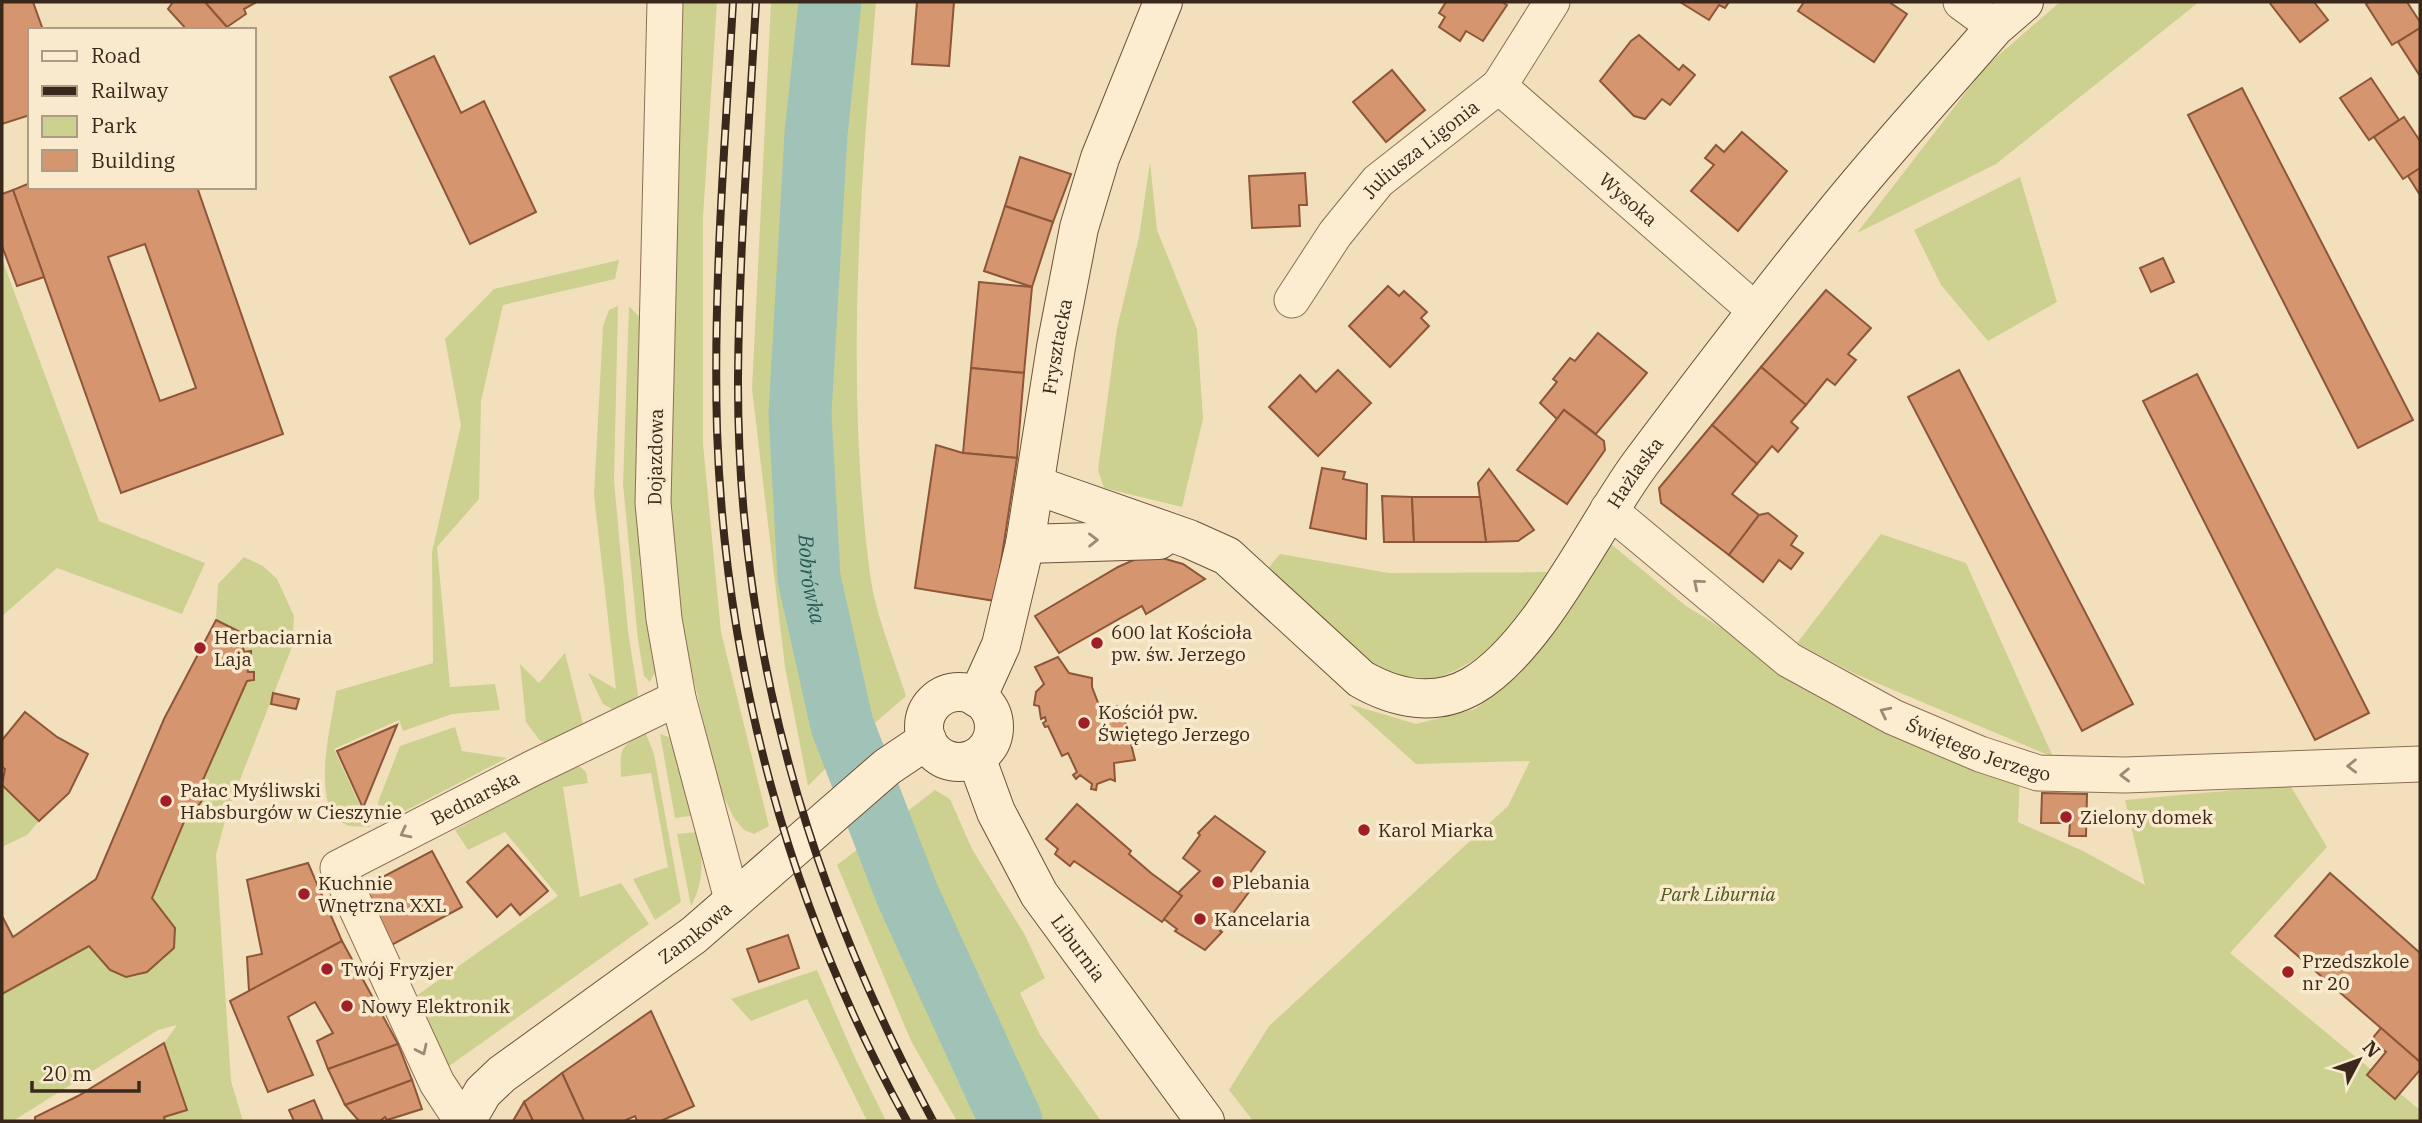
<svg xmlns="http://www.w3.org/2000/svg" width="2422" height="1123" viewBox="0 0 2422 1123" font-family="'IBM Plex Serif',serif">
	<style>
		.green { fill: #ccd190 }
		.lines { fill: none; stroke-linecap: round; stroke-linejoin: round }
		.river { stroke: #a1c3b7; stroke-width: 63 }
		.building { fill: #d4956f; stroke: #8d5638; stroke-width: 2; fill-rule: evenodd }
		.street-casing { stroke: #8b6f54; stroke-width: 37 }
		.secondary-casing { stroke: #6d5038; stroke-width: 40 }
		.street { stroke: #fcedd1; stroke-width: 35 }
		.secondary { stroke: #fcedd1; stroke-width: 38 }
		.rail-casing { stroke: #39281b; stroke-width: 8 }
		.rail { stroke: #f9eacd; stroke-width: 5; stroke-dasharray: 16; stroke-linecap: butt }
		.oneway { stroke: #9a8a76 }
		.poi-dot { fill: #a01e25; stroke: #f9eacd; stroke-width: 2.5 }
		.labels { text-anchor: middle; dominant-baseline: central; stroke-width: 7; stroke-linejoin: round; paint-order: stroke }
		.street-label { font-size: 19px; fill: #39281b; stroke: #f9eacd }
		.poi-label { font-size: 19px; fill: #39281b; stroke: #f9eacd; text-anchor: start }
		.park-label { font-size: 19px; font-style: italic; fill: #4c581f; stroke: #f9eacd }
		.water-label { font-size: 21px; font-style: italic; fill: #285b55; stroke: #f9eacd }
	</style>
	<rect width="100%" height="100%" fill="#f2e0bd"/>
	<g class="green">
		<polygon points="682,2 717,2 703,217 703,444 721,632 769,826 754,834 744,830 734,818 719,787 680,621 668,481"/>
		<polygon points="771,2 809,2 787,214 784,464 801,611 838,756 808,786 785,667 752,389"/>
		<path d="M837,2H876C860,191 845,385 870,574C875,613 894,658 906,696L861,735L823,586L822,249Z"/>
		<polygon points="2060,2 2199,2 1996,164 1857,233 1986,66"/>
		<polygon points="1150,162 1157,230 1197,329 1203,419 1182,507 1104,488 1098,470 1117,328 1139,237"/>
		<polygon points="2020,177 2057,302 1988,341 1941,285 1914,230"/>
		<polygon points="2,259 99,521 205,563 182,614 57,568 2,616"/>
		<path d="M619,260L615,279L503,305L481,401L479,499L437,547L450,687L495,684L500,710L452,714L403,731L399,720L334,749L370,827L349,826L333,818C316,778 330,733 336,691L433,663L432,552L461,425L445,339L494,289Z"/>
		<polygon points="618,306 614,481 628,631 638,694 637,700 614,710 603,704 588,673 616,689 594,495 603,326 609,310"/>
		<polygon points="629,306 641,319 638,487 640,569 656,656 656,670 650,682 644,676 638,640 623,484"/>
		<polygon points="1881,534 1966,563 2053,757 1853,673 1797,643"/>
		<polygon points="1611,544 1686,606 1857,711 2020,776 2018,822 2083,851 2145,885 2125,800 2290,785 2327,847 2230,953 2420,1110 2420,1121 1253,1121 1229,1090 1269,1026 1508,806 1530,761 1416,764 1349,704 1416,724 1475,709 1518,676 1548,639"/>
		<path d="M1280,554L1389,573L1549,572C1539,589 1530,613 1516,627C1490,652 1430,696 1392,679C1360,664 1298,595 1269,567Z"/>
		<path d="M244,557L263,566L277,579L294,616L292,647L227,813L216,855L231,1081L243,1121H165L164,1117L187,1110L164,1043L177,1025L158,1030L13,1121H2V994L89,946C123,985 137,987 174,948L175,928L152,898L186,817L190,819L205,794L198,791L247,681L254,680V672H248L246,662L251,660V652H244L240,632L216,620L218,584Z"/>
		<polygon points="565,653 583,724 554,743 540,741 526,722 520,664 539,683"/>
		<polygon points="455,727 462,751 507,758 380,824 378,802 400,746"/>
		<path d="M646,734L654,754L681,902L655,920L633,879L668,867L651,773L621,777C620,750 619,745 646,734Z"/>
		<polygon points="660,734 672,738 691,816 675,818"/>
		<polygon points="579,766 586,772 588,783 563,787 580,897 621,883 649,924 445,1069 409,1001 558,896 505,832 468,850 455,830 565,769"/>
		<polygon points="2,785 39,821 27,835 2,847"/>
		<polygon points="935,790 950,799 972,849 1025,935 1045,978 1020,993 1040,1035 1101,1121 957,1121 911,1041 837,865"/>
		<path d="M697,832C703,860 705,879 691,906L677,834Z"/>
		<polygon points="817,970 855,1058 886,1121 867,1121 807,999 751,1021 731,999"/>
	</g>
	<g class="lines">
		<path class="river" id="s1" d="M830,2L816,134L800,414L809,578L842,725L907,894L1011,1121"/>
	</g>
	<g class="building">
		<polygon points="2,2 33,2 43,30 30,30 30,115 2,124"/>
		<polygon points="173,2 205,2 228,28 187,30 168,9"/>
		<polygon points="205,2 254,2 255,3 244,9 246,14 227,27"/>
		<polygon points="917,2 954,2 949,66 912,64"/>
		<polygon points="1446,2 1502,2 1507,5 1483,41 1466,31 1460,41 1439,27 1445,17 1439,13"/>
		<polygon points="1680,2 1729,2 1725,8 1719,5 1709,20"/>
		<polygon points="1804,2 1889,2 1907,14 1874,62 1798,11"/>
		<polygon points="2269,2 2314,2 2328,20 2300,42"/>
		<polygon points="2369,2 2407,2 2420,22 2420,28 2392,45 2366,4"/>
		<polygon points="2420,28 2420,76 2398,42"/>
		<polygon points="1639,35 1679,70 1683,65 1695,75 1670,105 1662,99 1645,119 1634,116 1600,81 1631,41"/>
		<polygon points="434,56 461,113 484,101 536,212 470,244 390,77"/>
		<polygon points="1392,70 1425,110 1386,142 1353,102"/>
		<polygon points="2371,78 2399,120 2369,140 2340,98"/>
		<polygon points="2242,88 2413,420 2358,448 2188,115"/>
		<polygon points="2404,117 2420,141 2420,168 2403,179 2374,137"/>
		<polygon points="1742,132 1787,171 1738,231 1691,191 1714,165 1705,158 1716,145 1724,152"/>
		<polygon points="1020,157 1071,174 1053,222 1005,206"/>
		<polygon points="2420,168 2420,195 2408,176"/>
		<polygon points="1305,173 1307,205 1299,205 1300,226 1252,228 1249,176"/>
		<path d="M30,183V187H197L283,434L121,493L13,190ZM145,244L196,388L160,401L108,257Z"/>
		<polygon points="13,190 44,277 17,286 2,246 2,194"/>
		<polygon points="1005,206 1053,222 1032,287 984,271"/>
		<polygon points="2163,258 2174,282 2151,292 2140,268"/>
		<polygon points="979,282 1032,287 1024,373 971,368"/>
		<polygon points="1388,286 1399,296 1404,291 1427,312 1421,318 1429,326 1390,367 1349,326"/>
		<polygon points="1826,290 1871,328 1848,354 1856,360 1835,385 1827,379 1806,405 1761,367"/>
		<polygon points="1598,333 1647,373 1596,434 1564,410 1557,419 1540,403 1557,382 1553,379 1570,358 1575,361"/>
		<polygon points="1761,367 1806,405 1791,422 1798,428 1778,452 1772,446 1757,464 1712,425"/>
		<polygon points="971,368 1024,373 1017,458 963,453"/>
		<polygon points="1338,370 1371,403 1318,456 1269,407 1300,375 1316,392"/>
		<polygon points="1959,370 2133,704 2082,731 1908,397"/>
		<polygon points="2197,374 2369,713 2315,740 2143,401"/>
		<polygon points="1564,410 1604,441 1605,450 1567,504 1517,470"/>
		<polygon points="1712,425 1757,464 1732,494 1759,515 1729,555 1661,503 1659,488"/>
		<polygon points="936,445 963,453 1017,458 995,601 915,588"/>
		<polygon points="1322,468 1345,472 1343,479 1367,484 1366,539 1310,528"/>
		<polygon points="1489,469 1534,530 1518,541 1486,542 1478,483"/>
		<polygon points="1382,496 1412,497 1414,542 1384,542"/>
		<polygon points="1412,497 1480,497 1486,542 1414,542"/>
		<polygon points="1768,513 1797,536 1791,545 1803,553 1791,569 1779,560 1763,582 1729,555 1759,515"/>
		<polygon points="1138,558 1162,558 1183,564 1205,579 1146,614 1142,606 1059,653 1035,616 1118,567"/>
		<polygon points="216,620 240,632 244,652 251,651 251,660 246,662 248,672 254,672 254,680 247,681 198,791 206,794 190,819 186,817 152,898 175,928 174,948 147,972 126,977 110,970 89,946 2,994 2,916 13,937 96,879 164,719"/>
		<polygon points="1058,657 1069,673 1092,678 1092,687 1102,713 1117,706 1126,724 1135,760 1114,763 1115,781 1110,779 1097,784 1096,790 1091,789 1092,784 1080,775 1076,779 1073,775 1077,772 1068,753 1062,756 1048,726 1045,727 1043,723 1046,721 1045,717 1041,719 1039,706 1034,705 1036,692 1044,684 1035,667"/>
		<polygon points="273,693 299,699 296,709 271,704"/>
		<polygon points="25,712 57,737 88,754 69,793 39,821 2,785 5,769 2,767 2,740"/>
		<polygon points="397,725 363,808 337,751"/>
		<polygon points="2042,793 2087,794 2086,836 2069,836 2070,823 2041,823"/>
		<polygon points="1077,804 1131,851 1129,854 1151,873 1182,896 1162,922 1074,861 1070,866 1055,854 1058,849 1046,839"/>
		<polygon points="1215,816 1265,852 1244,881 1252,888 1220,931 1222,932 1205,950 1175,931 1177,929 1164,919 1182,896 1178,893 1200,871 1183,858 1200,835 1198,833"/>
		<polygon points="508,845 548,891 520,915 511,904 497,917 467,882"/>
		<polygon points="432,851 462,907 388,947 358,890"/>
		<polygon points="308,863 342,941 249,991 247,957 262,954 247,880"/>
		<polygon points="2330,873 2420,953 2420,1062 2275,936"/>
		<polygon points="788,935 799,968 759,982 747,949"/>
		<polygon points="342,941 398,1044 328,1069 317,1041 333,1033 315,1002 288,1017 313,1075 268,1092 230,1001"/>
		<polygon points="651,1011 694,1106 661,1121 637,1121 635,1116 624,1121 584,1121 562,1073"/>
		<polygon points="2381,1028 2420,1062 2420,1070 2395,1099 2367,1075 2386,1052 2371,1040"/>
		<polygon points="164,1043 187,1110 164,1117 165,1121 35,1121 35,1117 78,1096"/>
		<polygon points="398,1044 412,1080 345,1105 328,1069"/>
		<polygon points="562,1073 584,1121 533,1121 524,1102"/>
		<polygon points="412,1080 422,1109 387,1120 385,1117 380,1121 359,1121 345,1105"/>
		<polygon points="314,1100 323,1121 294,1121 289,1110"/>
		<polygon points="524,1102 533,1121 513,1121"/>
	</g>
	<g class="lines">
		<g class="street-casing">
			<g id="street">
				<polyline points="665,2 653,503 664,619 678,698 733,903"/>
				<polyline points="1961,2 1995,27"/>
				<path id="s2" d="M1499,86L1757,312"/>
				<path id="s3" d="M1292,300L1335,234L1378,181L1499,86L1552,2"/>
				<path id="s4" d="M1608,509L1789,660L1893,717L1980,754L2038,773L2125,775L2420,764"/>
				<path id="s5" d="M462,1121L437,1083L338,868L531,769L678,698"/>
			</g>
		</g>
		<g class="secondary-casing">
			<g id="secondary">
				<path id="s6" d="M1035,485L1189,539L1227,556L1361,679C1396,699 1435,707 1472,686C1539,647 1593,528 1640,464C1703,380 1766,297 1832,216C1884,151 1941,90 1995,27L2024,2"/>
				<polyline points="1025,544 1159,540"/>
				<circle cx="959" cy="727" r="35"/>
				<path id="s7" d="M977,698L1001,645L1025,544L1056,347L1079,228L1100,158L1163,2"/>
				<path id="s8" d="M977,760L996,812L1039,894L1205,1121"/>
				<path id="s9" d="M466,1121L483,1092L502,1074L694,935L887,767L927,740"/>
			</g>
		</g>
		<use href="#street" class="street"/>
		<use href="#secondary" class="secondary"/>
		<g class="rail-casing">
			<g id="rail">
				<path d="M733,2C725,144 713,287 717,430C725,670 790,910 907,1121"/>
				<path d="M756,2C749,127 739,253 738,378C737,644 808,888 933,1121"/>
			</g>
		</g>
		<use href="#rail" class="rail"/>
	</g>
	<defs><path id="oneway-chevron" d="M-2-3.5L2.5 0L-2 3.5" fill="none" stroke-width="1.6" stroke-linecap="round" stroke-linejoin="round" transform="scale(1.75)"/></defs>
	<g class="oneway">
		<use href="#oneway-chevron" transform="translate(1093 540) rotate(-1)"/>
		<use href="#oneway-chevron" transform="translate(1698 584) rotate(-140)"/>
		<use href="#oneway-chevron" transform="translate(1885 712) rotate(-154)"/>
		<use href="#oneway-chevron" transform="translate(2352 766) rotate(179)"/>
		<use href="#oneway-chevron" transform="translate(2125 775) rotate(179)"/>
		<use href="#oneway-chevron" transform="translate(405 833) rotate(153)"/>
		<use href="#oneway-chevron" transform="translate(422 1050) rotate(65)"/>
	</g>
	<g class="poi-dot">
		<circle cx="1097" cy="643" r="7"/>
		<circle cx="200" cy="648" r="7"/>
		<circle cx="1084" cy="723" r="7"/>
		<circle cx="166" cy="801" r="7"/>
		<circle cx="2066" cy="817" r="7"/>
		<circle cx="1364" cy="830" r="7"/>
		<circle cx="1218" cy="882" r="7"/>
		<circle cx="304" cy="894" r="7"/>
		<circle cx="1200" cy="919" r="7"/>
		<circle cx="327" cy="969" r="7"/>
		<circle cx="2288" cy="972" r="7"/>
		<circle cx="347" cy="1006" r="7"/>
	</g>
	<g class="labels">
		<g class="street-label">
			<text stroke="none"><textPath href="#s3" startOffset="200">Juliusza Ligonia</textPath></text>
			<text stroke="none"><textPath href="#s2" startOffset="172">Wysoka</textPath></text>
			<text stroke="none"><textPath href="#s7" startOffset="362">Frysztacka</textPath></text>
			<text transform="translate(655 457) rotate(-89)">Dojazdowa</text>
			<text stroke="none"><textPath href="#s6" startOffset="774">Hażlaska</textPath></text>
			<text stroke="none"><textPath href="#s4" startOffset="446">Świętego Jerzego</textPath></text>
			<text stroke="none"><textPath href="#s5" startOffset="436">Bednarska</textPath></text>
			<text stroke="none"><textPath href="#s9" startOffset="299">Zamkowa</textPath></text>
			<text stroke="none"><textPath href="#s8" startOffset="215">Liburnia</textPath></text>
		</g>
		<g class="poi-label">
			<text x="1111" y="632">600 lat Kościoła<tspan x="1111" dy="22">pw. św. Jerzego</tspan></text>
			<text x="214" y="637">Herbaciarnia<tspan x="214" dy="22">Laja</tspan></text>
			<text x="1098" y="712">Kościół pw.<tspan x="1098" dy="22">Świętego Jerzego</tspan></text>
			<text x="180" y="790">Pałac Myśliwski<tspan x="180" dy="22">Habsburgów w Cieszynie</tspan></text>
			<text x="2080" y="817">Zielony domek</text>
			<text x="1378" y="830">Karol Miarka</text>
			<text x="1232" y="882">Plebania</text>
			<text x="318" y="883">Kuchnie<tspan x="318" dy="22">Wnętrzna XXL</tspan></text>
			<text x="1214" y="919">Kancelaria</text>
			<text x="2302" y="961">Przedszkole<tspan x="2302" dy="22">nr 20</tspan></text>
			<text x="341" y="969">Twój Fryzjer</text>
			<text x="361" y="1006">Nowy Elektronik</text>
		</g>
		<g class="park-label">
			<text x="1718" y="894">Park Liburnia</text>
		</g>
		<g class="water-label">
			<text stroke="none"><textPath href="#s1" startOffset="579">Bobrówka</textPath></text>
		</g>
	</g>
	<rect width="2422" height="1123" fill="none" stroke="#39281b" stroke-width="7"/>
	<rect x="28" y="28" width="228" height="161" fill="#f9eacd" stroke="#ac9c86" stroke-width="2"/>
	<rect x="42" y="51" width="35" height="10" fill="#fcedd1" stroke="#ac9c86" stroke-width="2"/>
	<text x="91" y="63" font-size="21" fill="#39281b">Road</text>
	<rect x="42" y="86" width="35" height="10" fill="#39281b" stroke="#ac9c86" stroke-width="2"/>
	<text x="91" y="98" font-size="21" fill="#39281b">Railway</text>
	<rect x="42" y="116" width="35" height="21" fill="#ccd190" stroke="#ac9c86" stroke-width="2"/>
	<text x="91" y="133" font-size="21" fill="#39281b">Park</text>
	<rect x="42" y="150" width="35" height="21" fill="#d4956f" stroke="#ac9c86" stroke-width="2"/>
	<text x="91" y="168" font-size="21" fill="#39281b">Building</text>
	<g transform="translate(2359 1060) rotate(49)" stroke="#f9eacd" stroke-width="5" paint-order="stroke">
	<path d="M0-5L12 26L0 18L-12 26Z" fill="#39281b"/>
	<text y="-10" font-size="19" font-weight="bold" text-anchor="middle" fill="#39281b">N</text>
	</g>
	<path d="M32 1081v10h107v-10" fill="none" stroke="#39281b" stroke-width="3.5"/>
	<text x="42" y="1081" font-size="21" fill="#39281b" stroke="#f9eacd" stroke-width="5" paint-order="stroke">20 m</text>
</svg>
